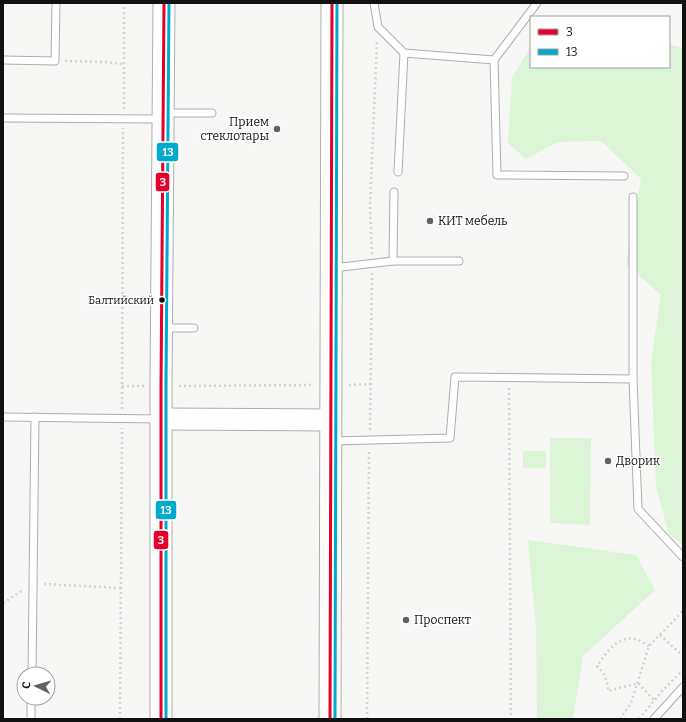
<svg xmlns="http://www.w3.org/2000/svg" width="686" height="722" viewBox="0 0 686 722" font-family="Bitter,serif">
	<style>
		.green { fill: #dbf5d6 }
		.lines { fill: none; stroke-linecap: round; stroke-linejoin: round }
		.service-casing { stroke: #adaeac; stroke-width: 9 }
		.secondary-casing { stroke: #adaeac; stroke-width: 23 }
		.path { stroke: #d2d2d1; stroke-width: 2.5; stroke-dasharray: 2 3; stroke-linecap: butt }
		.service { stroke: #fefefe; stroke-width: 7 }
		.secondary { stroke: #fefefe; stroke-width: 21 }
		.bus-1-casing { stroke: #fff; stroke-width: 6 }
		.bus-2-casing { stroke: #fff; stroke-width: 6 }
		.bus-1 { stroke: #e4002b; stroke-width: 3 }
		.bus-2 { stroke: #00a9ce; stroke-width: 3 }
		.poi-dot { fill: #616260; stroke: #fff; stroke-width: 1.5 }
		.bus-dot { fill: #101110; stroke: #fff; stroke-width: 1.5 }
		.labels { text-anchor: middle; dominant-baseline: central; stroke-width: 3; stroke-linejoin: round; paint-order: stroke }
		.bus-label { font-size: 11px; fill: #101110; stroke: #fff; text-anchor: end }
		.poi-label { font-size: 12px; fill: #101110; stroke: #fff; text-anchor: start }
		.line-badge { stroke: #fff; stroke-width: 1.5 }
		.badge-label { font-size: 11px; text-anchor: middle; font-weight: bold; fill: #fff }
	</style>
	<rect width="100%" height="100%" fill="#f7f8f6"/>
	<g class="green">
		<polygon points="669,44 683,48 683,545 669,534 656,487 651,361 661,295 626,264 641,179 601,141 558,142 526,159 508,143 512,78 531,46 531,67 669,67"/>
		<polygon points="550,438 591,438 590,525 550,523"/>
		<rect x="523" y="451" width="23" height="17"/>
		<polygon points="528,540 636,555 655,590 583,656 573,719 537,719 536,629"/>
	</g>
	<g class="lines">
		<g class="service-casing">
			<g id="service">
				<polyline points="374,3 378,27 404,53"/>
				<polyline points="537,3 494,60 497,175 624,176"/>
				<polyline points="3,60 55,61 56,3"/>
				<polyline points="165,113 212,113"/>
				<polyline points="3,118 161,119"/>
				<polyline points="398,172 404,53 494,60"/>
				<polyline points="393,261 459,261"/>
				<polyline points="333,268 393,261 394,192"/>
				<polyline points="164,328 194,328"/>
				<polyline points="633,379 633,197"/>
				<polyline points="3,417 159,419"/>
				<polyline points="333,441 450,438 455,377 633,379 638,509 683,557"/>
				<polyline points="32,674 35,417"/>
				<polyline points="31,719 31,698"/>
				<polyline points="654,719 683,687"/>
			</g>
		</g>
		<g class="secondary-casing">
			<g id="secondary">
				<polyline points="161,419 330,420"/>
				<polyline points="161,719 161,386 164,3"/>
				<polyline points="330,719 332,3"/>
			</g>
		</g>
		<g class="path">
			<polyline points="65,61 104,62 123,64"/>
			<polyline points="124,109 124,3"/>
			<polyline points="372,254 370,206 377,41"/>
			<polyline points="349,385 371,384"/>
			<polyline points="122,386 144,386"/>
			<polyline points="179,386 314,385"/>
			<polyline points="509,388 511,719"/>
			<polyline points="122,409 123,128"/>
			<polyline points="370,430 372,273"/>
			<polyline points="44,584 121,588"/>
			<polyline points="3,603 23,590"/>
			<polyline points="660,635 683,656"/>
			<path d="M649,646C645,644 640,640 635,639C618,635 605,654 597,666C604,673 608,680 608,691L638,683L654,700"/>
			<polyline points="120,719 122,428"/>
			<polyline points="367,719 369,449"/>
			<polyline points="620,719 631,703 649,646 683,611"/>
			<polyline points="639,719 662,691 683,670"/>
		</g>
		<use href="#service" class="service"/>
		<use href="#secondary" class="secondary"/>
		<g class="bus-1-casing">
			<g id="bus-1">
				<polyline points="161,719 161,386 164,3"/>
				<polyline points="330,719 332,3"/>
			</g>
		</g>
		<g class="bus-2-casing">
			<g id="bus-2">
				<polyline points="166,719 166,386 169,3"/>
				<polyline points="335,719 337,3"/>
			</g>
		</g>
		<use href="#bus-1" class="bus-1"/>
		<use href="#bus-2" class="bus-2"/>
	</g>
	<g class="poi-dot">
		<circle cx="277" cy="129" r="4"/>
		<circle cx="430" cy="221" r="4"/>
		<circle cx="608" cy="461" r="4"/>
		<circle cx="406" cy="620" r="4"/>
	</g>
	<circle class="bus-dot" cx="162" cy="300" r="3.5"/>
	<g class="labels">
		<g class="bus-label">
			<text x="154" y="300">Балтийский</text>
		</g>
		<g class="poi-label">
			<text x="269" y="122" text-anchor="end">Прием<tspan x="269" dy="14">стеклотары</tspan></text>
			<text x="438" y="221">КИТ мебель</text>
			<text x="616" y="461">Дворик</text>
			<text x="414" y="620">Проспект</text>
		</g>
	</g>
	<g class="line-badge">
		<rect x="156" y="142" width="23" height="20" rx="4" fill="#00a9ce"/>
		<rect x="155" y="172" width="15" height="20" rx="4" fill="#e4002b"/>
		<rect x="155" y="500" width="22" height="20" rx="4" fill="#00a9ce"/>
		<rect x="153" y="530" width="16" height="20" rx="4" fill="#e4002b"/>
	</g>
	<g class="badge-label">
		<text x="168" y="156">13</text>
		<text x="163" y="186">3</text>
		<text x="166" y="514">13</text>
		<text x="161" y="544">3</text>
	</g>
	<rect width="686" height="722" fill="none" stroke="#101110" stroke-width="8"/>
	<rect x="530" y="16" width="140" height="52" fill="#ffffff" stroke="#9fa09f"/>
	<rect x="538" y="29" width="20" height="6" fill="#e4002b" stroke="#9fa09f"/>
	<text x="566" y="36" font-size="12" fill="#101110">3</text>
	<rect x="538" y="49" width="20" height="6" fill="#00a9ce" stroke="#9fa09f"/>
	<text x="566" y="56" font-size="12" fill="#101110">13</text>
	<g transform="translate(36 686) rotate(275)"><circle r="19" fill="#ffffff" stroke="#9fa09f"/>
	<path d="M0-3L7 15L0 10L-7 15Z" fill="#616260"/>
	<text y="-6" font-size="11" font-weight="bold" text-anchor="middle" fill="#101110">С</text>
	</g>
</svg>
